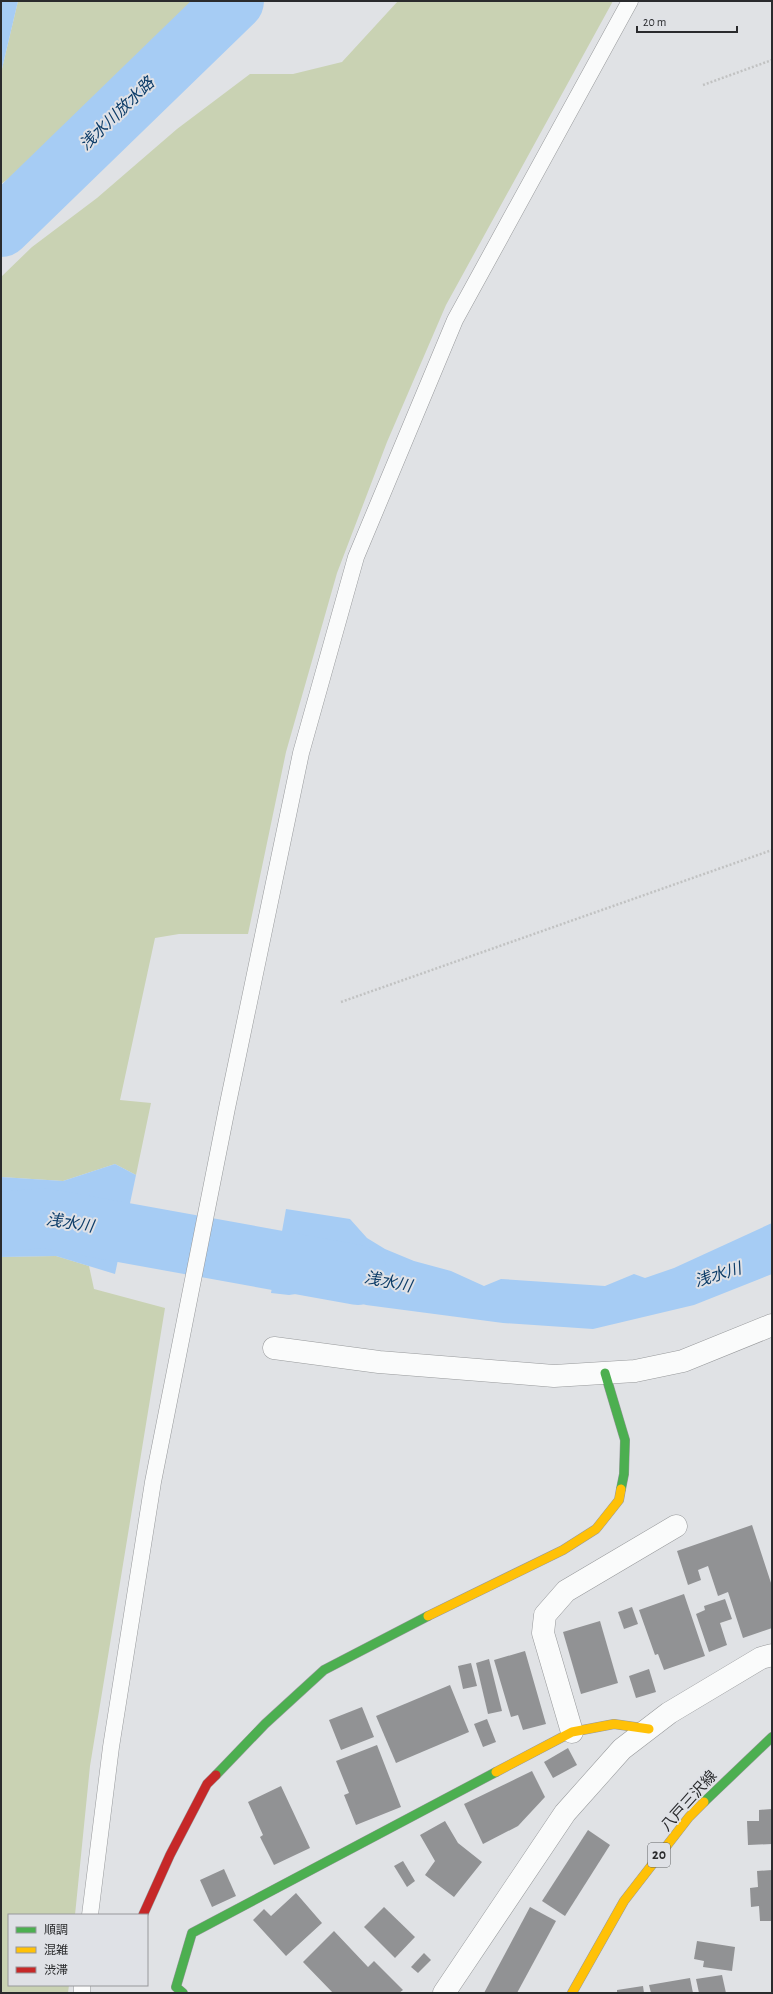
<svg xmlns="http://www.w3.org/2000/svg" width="773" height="1994" viewBox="0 0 773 1994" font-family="'Alegreya Sans','Noto Sans JP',sans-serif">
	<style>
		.green { fill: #c9d2b3 }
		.water { fill: #a6ccf4 }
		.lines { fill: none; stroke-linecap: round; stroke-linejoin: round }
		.river { stroke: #a6ccf4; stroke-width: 60 }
		.building { fill: #919294 }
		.lane-casing { stroke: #97999b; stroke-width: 17 }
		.street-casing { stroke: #97999b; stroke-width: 23 }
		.fast-casing { stroke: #97999b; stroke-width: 10 }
		.slow-casing { stroke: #97999b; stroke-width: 10 }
		.jam-casing { stroke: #97999b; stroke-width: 10 }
		.path { stroke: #c1c2c2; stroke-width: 2.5; stroke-dasharray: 2 2; stroke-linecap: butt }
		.lane { stroke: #fafbfb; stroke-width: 16 }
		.street { stroke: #fafbfb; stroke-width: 22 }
		.fast { stroke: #4caf50; stroke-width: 9 }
		.slow { stroke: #ffc107; stroke-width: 9 }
		.jam { stroke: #c62828; stroke-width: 9 }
		.labels { text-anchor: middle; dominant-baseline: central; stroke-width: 4; stroke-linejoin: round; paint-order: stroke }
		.shield { fill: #dfe1e6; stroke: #606264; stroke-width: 1 }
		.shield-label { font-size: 14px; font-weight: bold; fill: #2a2b2d }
		.street-label { font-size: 15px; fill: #2a2b2d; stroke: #dfe1e6 }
		.water-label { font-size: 16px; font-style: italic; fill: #0d3d69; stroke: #dfe1e6 }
	</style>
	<rect width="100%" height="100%" fill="#e0e2e5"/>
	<g class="green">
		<path d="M18,1H197C137,67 74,133 1,184V73Z"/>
		<polygon points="398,1 613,1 446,305 387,442 337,573 286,752 248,934 179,934 155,938 120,1100 151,1103 136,1175 115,1164 63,1181 1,1177 1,277 32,247 97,198 177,129 250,74 293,74 342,62"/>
		<polygon points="56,1256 89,1266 94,1289 165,1308 90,1766 75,1915 9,1915 9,1985 69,1985 68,1993 1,1993 1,1257"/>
	</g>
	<g class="water">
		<polygon points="1,1 18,1 1,73"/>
		<polygon points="115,1164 136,1175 115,1274 56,1256 1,1257 1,1177 63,1181"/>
		<polygon points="286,1209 350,1219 367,1238 385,1249 414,1261 451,1271 484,1286 501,1279 605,1286 634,1274 645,1278 674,1268 772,1223 772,1274 694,1305 593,1329 503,1323 366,1305 337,1294 316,1291 289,1295 271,1293"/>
	</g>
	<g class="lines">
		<g class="river">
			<polyline points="1,227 234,1"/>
			<polyline points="1,1222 43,1218 358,1275"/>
		</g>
	</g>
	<g class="building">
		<polygon points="752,1525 772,1586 772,1628 743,1638 728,1592 718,1596 708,1566 698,1570 701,1580 688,1585 677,1551"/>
		<polygon points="684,1594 705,1656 664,1670 658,1654 655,1655 639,1610"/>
		<polygon points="725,1599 732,1619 720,1623 727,1645 709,1652 696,1614 705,1610 704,1606"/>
		<polygon points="632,1607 638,1624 624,1629 618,1612"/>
		<polygon points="600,1621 618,1683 581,1694 563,1632"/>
		<polygon points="525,1651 546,1724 523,1730 518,1715 511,1717 494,1660"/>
		<polygon points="489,1659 502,1711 488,1714 476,1663"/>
		<polygon points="471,1663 477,1686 463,1689 458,1666"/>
		<polygon points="649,1669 656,1692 636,1698 629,1676"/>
		<polygon points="450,1685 469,1732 396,1763 376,1716"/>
		<polygon points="362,1707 374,1737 341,1750 329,1720"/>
		<polygon points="487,1719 496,1742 483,1747 474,1724"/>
		<polygon points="377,1745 401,1807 356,1825 344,1795 349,1793 336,1761"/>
		<polygon points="568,1748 577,1765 553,1778 544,1762"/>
		<polygon points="532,1771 545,1797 518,1826 483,1844 464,1804"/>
		<polygon points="281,1786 310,1848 274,1865 260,1837 263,1835 248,1802"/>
		<polygon points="772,1809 772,1844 748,1845 747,1821 759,1821 759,1810"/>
		<polygon points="445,1821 458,1843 482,1862 454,1897 425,1875 435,1861 420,1835"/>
		<polygon points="588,1830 610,1845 565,1916 542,1901"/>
		<polygon points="403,1861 415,1881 407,1887 394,1866"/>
		<polygon points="224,1869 236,1896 212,1907 200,1880"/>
		<polygon points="772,1870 772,1921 760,1921 759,1906 751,1907 750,1888 758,1887 757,1871"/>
		<polygon points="296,1893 322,1923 286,1956 253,1920 264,1909 271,1916"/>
		<polygon points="384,1907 415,1937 395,1958 364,1927"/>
		<polygon points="530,1907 556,1921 517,1993 484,1993"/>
		<polygon points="334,1931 368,1967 374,1961 403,1990 399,1993 333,1993 303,1962"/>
		<polygon points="697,1941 735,1947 732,1971 703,1967 704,1961 694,1959"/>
		<polygon points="424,1953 431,1960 418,1973 411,1967"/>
		<polygon points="722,1975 726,1993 699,1993 696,1979"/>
		<polygon points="690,1978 693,1993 651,1993 649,1985"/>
		<polygon points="643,1986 644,1993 617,1993 617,1990"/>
	</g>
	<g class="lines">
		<g class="lane-casing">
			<g id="lane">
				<polyline points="90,1915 111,1747 153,1482 227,1108 301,753 356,557 455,320 630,1"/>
				<polyline points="82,1993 82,1985"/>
			</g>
		</g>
		<g class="street-casing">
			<g id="street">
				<polyline points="274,1348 379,1362 554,1376 635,1371 683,1361 772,1325"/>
				<polyline points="572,1732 543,1633 545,1615 566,1591 676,1526"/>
				<polyline points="444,1993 565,1813 622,1749 669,1713 761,1658 772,1655"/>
			</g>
		</g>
		<g class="fast-casing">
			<g id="fast">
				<polyline points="605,1373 625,1440 624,1474 621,1489"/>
				<polyline points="216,1775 265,1724 324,1670 428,1616"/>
				<polyline points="704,1802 772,1737"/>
				<polyline points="183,1993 176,1987 192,1933 496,1772"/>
			</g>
		</g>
		<g class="slow-casing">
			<g id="slow">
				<polyline points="428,1616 563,1550 596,1529 619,1500 621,1489"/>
				<polyline points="496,1772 572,1732 614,1724 649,1729"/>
				<polyline points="572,1993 624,1901 689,1817 704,1802"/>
			</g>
		</g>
		<g class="jam-casing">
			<polyline id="jam" points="143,1915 170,1855 207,1784 216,1775"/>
		</g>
		<g class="path">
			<polyline points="703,85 772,60"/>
			<polyline points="341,1002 772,850"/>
		</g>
		<use href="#lane" class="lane"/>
		<use href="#street" class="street"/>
		<use href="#fast" class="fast"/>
		<use href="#slow" class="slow"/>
		<use href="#jam" class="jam"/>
	</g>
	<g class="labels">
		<rect class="shield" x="648" y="1843" width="22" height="24" rx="3"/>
		<g class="shield-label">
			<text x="659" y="1855">20</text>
		</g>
		<g class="street-label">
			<text transform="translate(689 1801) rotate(-48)">八戸三沢線</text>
		</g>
		<g class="water-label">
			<text transform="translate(117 114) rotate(-44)">浅水川放水路</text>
			<text transform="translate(70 1223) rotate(9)">浅水川</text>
			<text transform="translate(718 1275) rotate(-17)">浅水川</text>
			<text transform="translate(388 1282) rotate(11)">浅水川</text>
		</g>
	</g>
	<rect width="773" height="1994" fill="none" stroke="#2a2b2d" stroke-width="4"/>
	<rect x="8" y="1914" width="140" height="72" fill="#dfe1e6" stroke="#97989c"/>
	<rect x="16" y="1927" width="20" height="6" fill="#4caf50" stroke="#97989c"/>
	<text x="44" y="1934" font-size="12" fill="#2a2b2d">順調</text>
	<rect x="16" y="1947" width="20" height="6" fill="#ffc107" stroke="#97989c"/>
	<text x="44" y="1954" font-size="12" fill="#2a2b2d">混雑</text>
	<rect x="16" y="1967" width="20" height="6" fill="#c62828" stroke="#97989c"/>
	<text x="44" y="1974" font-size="12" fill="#2a2b2d">渋滞</text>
	<path d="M637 26v6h100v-6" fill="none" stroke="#2a2b2d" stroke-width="2"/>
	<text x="643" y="26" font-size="12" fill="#2a2b2d" stroke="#dfe1e6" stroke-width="3" paint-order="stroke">20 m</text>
</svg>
